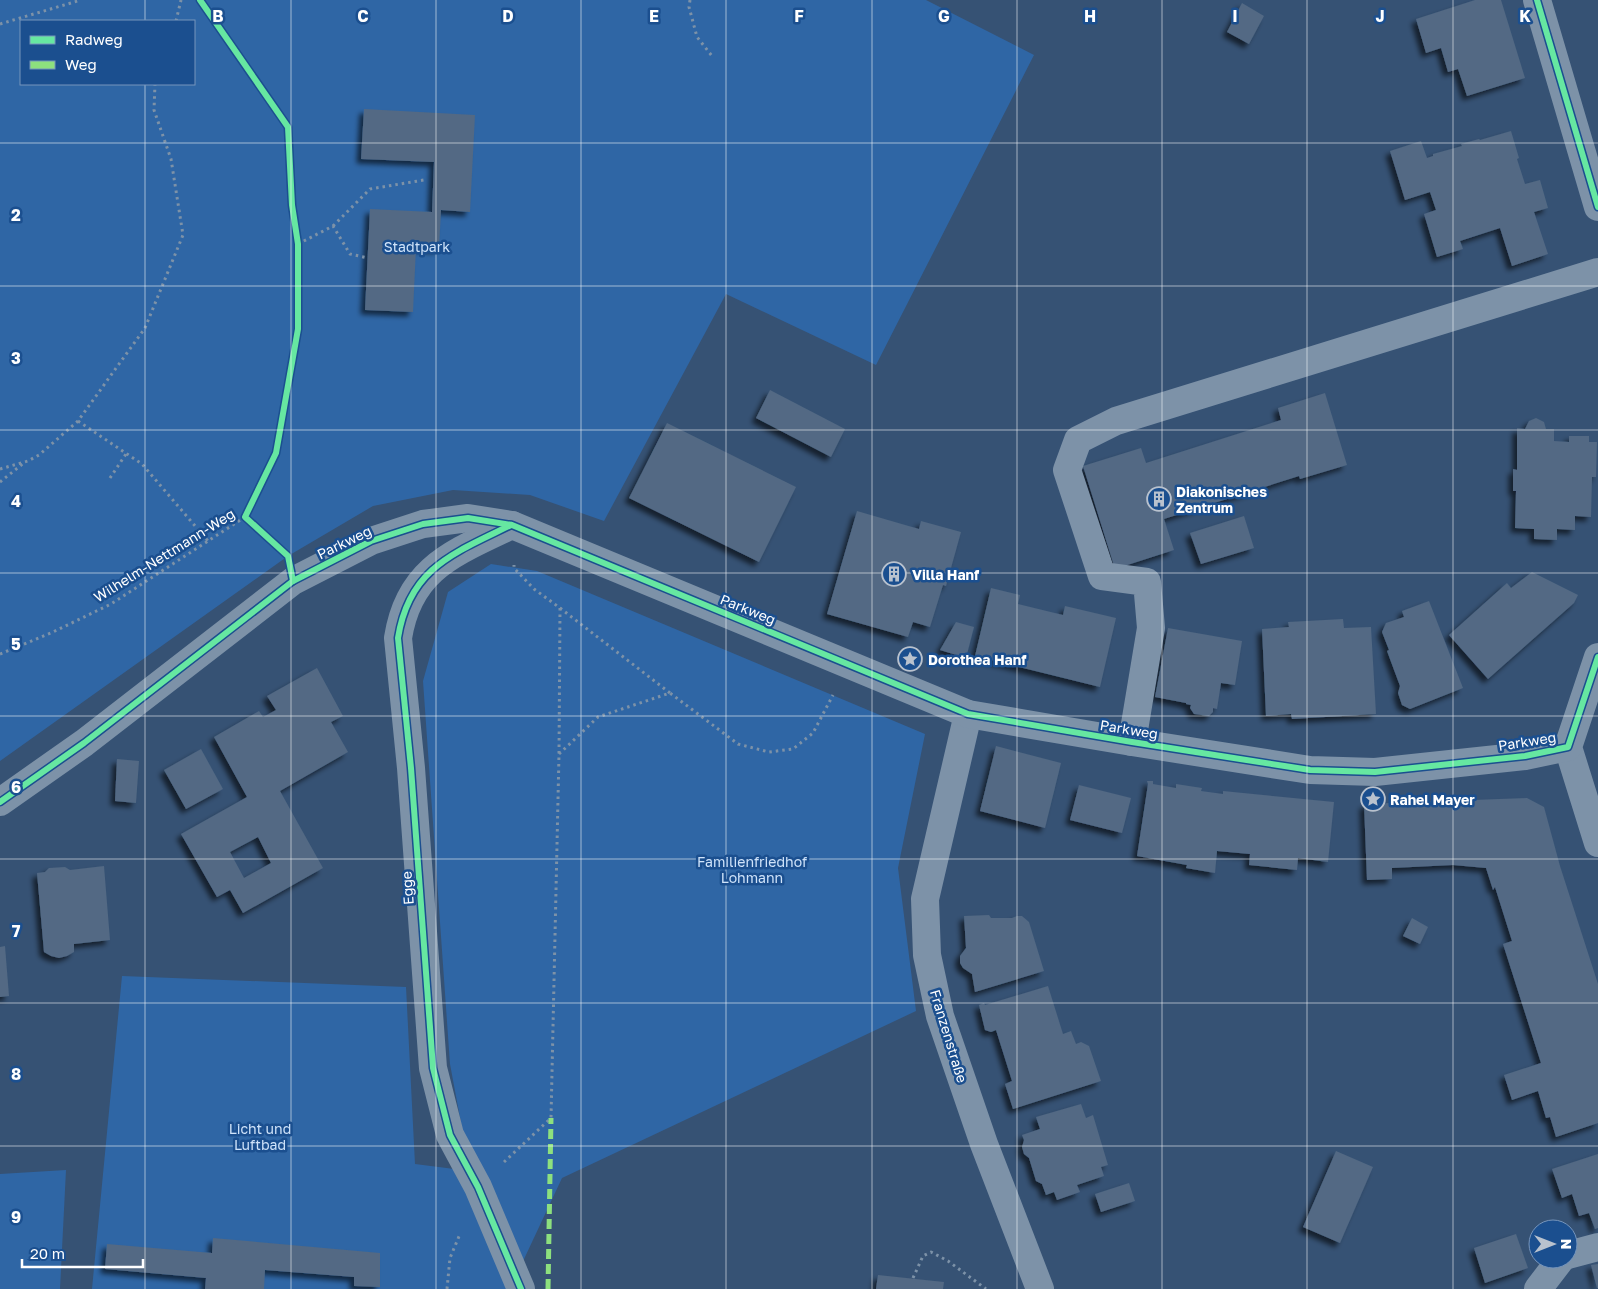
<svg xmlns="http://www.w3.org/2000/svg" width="1598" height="1289" viewBox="0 0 1598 1289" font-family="'Golos Text',sans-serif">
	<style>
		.green { fill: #2f66a5; fill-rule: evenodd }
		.building { fill: #526984; fill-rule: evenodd; filter: url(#shadow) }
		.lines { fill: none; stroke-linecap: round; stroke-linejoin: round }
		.path { stroke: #7d92a8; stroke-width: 3; stroke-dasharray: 2.5 4; stroke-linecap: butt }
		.minor { stroke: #7d92a8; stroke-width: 28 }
		.quiet { stroke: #8de07e; stroke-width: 5; stroke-dasharray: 10 5; stroke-linecap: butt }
		.cycleway-casing { stroke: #1b4f8f; stroke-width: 9 }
		.cycleway { stroke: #66e7a1; stroke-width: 6 }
		.grid { fill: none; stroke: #fff; stroke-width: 1; stroke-opacity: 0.55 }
		.labels { text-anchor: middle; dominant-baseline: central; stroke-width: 5; stroke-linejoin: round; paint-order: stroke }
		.park-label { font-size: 14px; fill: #cfe3fa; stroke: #1b4f8f }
		.poi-label { font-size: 14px; font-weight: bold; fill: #fff; stroke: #1b4f8f; text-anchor: start }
		.street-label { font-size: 14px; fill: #fff; stroke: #1b4f8f }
		.grid-label { font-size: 16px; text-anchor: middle; font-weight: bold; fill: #fff; stroke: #1b4f8f; stroke-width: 5; stroke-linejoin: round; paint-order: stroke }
	</style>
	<defs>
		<filter id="shadow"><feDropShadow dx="-4.5" dy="4.5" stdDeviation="2.5" flood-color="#0009"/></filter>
	</defs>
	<rect width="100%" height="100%" fill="#365274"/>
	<g class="green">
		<path d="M0,0H926L1034,55L876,365L726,294L604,521L530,495L453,490L373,506L288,556L0,761ZM21,21H194V84H21Z"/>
		<polygon points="491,564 537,571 925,734 898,868 916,1011 562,1178 510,1289 92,1289 122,976 406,987 415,1164 470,1171 450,1064 423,681 448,592"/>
		<polygon points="66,1170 60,1289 0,1289 0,1174"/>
	</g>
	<g class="building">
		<polygon points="1475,0 1501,0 1525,78 1467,96 1458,69 1448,72 1441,48 1426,53 1416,19"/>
		<polygon points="1242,3 1264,16 1249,44 1227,32"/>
		<polygon points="364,109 475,115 470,212 441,210 439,249 416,247 413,312 365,310 370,209 432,212 434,162 361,159"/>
		<polygon points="1511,131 1519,158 1517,159 1525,184 1540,180 1548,208 1534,212 1548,254 1512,266 1500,228 1460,241 1463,249 1437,257 1424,214 1436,210 1430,192 1405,200 1390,151 1421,141 1427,158 1433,156 1433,154 1462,146 1461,144 1479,139 1480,140"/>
		<polygon points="770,390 845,429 831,457 756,418"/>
		<polygon points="1325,393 1347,465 1300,479 1299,476 1164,519 1174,550 1115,569 1083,466 1141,448 1146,463 1281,420 1278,408"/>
		<polygon points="1536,418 1544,422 1546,429 1554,429 1554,441 1569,442 1569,436 1589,436 1589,442 1597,442 1596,477 1592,477 1591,517 1575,516 1575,530 1557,529 1557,540 1534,539 1534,529 1515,528 1516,491 1513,491 1513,469 1517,470 1517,428 1525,429 1529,421"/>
		<polygon points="667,423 796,487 759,562 629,498"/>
		<polygon points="857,511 919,529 921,521 961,532 946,586 943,585 930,627 913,622 908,637 827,614"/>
		<polygon points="1244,516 1254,548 1201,564 1190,533"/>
		<polygon points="1532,572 1578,595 1574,603 1488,679 1449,635 1507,583 1511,588"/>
		<polygon points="991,588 1020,595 1018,604 1063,615 1065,606 1116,618 1100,687 975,656"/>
		<polygon points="1429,601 1463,688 1410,709 1402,705 1398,693 1400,686 1387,651 1389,650 1382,632 1386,623 1404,617 1402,611"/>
		<polygon points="1343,619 1344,628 1371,627 1376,714 1292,719 1291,714 1266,716 1262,629 1289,627 1288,622"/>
		<polygon points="956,622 974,627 966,658 940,650"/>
		<polygon points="1168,628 1242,641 1235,685 1221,683 1217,709 1213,708 1213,712 1209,716 1194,714 1190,708 1191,705 1186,704 1186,703 1155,697"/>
		<path d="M317,668L343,716L331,722L348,752L280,791L323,868L243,913L230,890L217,897L181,834L247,797L214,737L259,711L263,717L276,710L267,696ZM258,837L271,863L244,878L230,852Z"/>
		<polygon points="996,746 1061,763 1045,828 980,811"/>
		<polygon points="201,749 223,789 186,809 164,770"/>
		<polygon points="117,759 139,761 136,803 115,801"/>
		<polygon points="1147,781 1153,781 1153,784 1176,788 1176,784 1202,788 1201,791 1223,794 1223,791 1334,802 1328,862 1298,858 1297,870 1249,865 1250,854 1217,851 1215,873 1186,868 1187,865 1137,856 1148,784"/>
		<polygon points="1079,785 1131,798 1122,833 1070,820"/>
		<polygon points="1527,798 1544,807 1560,866 1598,984 1598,1123 1556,1137 1550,1117 1546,1118 1538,1091 1512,1100 1504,1075 1541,1063 1503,944 1512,941 1495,887 1493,890 1486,868 1453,865 1392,868 1392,879 1367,880 1364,804"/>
		<polygon points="104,866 110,940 74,944 74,952 67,956 59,958 51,956 44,952 37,873 45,872 49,868 65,867 70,870"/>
		<polygon points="989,915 991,918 1012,918 1017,916 1022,916 1029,922 1044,971 975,992 972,974 963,968 960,963 960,956 966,948 964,916"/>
		<polygon points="1412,918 1428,927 1420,944 1403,936"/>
		<polygon points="5,946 9,996 0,997 0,947"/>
		<polygon points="1048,986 1063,1034 1071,1031 1076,1044 1081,1042 1089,1046 1101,1081 1013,1109 1005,1084 1012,1081 1007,1065 996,1030 991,1032 985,1030 979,1005 984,1003 985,1005"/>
		<polygon points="1081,1104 1086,1118 1093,1115 1108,1165 1101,1167 1104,1176 1077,1185 1080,1192 1057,1200 1054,1192 1046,1195 1042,1184 1036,1181 1029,1158 1024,1154 1022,1147 1024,1140 1022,1135 1040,1129 1036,1117"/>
		<polygon points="1336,1151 1373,1167 1340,1243 1303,1227"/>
		<polygon points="1598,1154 1598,1228 1595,1229 1589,1213 1579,1216 1572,1194 1562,1198 1552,1169"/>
		<polygon points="1129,1183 1135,1201 1101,1212 1095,1194"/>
		<polygon points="1516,1234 1528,1268 1485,1283 1474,1248"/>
		<polygon points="213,1238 380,1253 380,1287 354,1286 354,1277 265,1270 264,1289 205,1289 206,1278 105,1269 107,1244 212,1253"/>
		<polygon points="1598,1264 1598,1288 1597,1288 1591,1265"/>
		<polygon points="878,1275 944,1282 943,1289 876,1289"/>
	</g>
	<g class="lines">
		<g class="path">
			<polyline points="690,0 689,7 697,37 712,56"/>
			<polyline points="176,21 181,0"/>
			<polyline points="0,24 81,0"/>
			<polyline points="333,226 370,189 424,180"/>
			<polyline points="298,244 333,226 350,254 368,258"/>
			<polyline points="78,421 142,464 208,541"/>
			<polyline points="0,469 28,461 39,455 78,421 145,328 183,235 171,159 154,110 155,84"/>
			<polyline points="110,478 126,454"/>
			<polyline points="0,482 25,462"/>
			<polyline points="245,517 280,549"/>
			<polyline points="560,608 670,693"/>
			<polyline points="0,654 53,632 111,604 245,517 276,453 298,329 298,244 292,205 288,127 200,0"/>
			<polyline points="559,754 598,717 670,693 738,744 769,752 793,749 813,733 833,695"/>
			<polyline points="504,1162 551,1118 559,754 560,608 534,589 514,568 514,565"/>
			<polyline points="913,1278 923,1256 931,1252 948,1261 986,1289"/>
			<polyline points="447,1289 450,1258 460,1234"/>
		</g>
		<g class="minor">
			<polyline points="1537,0 1598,207"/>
			<path d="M512,525C454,553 409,568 398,638L411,768L433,1068L450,1135L478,1187L521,1289"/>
			<polyline points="1598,657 1568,747 1598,843"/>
			<polyline points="968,714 925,899 927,955 940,1016 984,1144 1040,1289"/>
			<polyline points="1132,742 1151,628 1147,582 1102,576 1067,470 1078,440 1116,421 1598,272"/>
			<polyline points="0,802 84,743 293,581 371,541 423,524 468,518 512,525 968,714 1132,742 1310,770 1375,772 1525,756 1568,747"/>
			<polyline points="1568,1255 1598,1247"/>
			<polyline points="1538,1289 1561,1259"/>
		</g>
		<polyline class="quiet" points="548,1289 551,1118"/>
		<g class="cycleway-casing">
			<g id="cycleway">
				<polyline points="200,0 288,127 292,205 298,244 298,329 276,453 245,517 288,556 293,581"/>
				<polyline points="1537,0 1598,207"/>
				<path d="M511,525C454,553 409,568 398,638L411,768L433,1068L450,1135L478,1187L521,1289"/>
				<polyline points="0,802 84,743 293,581 371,541 423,524 468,518 512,525 968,714 1132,742 1310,770 1375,772 1525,756 1568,747 1598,657"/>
			</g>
		</g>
		<use href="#cycleway" class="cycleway"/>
	</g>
	<path class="grid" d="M145,0V21M291,0V1289M436,0V1289M581,0V1289M726,0V1289M872,0V1289M1017,0V1289M1162,0V1289M1307,0V1289M1453,0V1289M145,84V1289M0,143H1598M0,286H1598M0,430H1598M0,573H1598M0,716H1598M0,859H1598M0,1003H1598M0,1146H1598"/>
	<defs>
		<g id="building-ring" transform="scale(1.25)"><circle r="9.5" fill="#1b4f8f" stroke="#b9c2ce" stroke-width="1.5"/><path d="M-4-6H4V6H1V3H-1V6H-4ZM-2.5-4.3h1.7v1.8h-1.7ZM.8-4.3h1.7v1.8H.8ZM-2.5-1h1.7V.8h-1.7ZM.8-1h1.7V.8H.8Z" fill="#b9c2ce"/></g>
		<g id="sight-ring" transform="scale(1.25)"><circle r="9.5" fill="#1b4f8f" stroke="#b9c2ce" stroke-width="1.5"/><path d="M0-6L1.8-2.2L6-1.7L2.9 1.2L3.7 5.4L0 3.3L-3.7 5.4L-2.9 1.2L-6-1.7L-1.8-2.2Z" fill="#b9c2ce"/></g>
	</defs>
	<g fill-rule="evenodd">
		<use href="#building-ring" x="1159" y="499"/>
		<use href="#building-ring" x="894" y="574"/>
		<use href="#sight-ring" x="910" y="659"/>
		<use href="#sight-ring" x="1373" y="799"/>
	</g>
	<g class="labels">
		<g class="park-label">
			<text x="417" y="246">Stadtpark</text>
			<text x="752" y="861">Familienfriedhof<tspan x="752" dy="16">Lohmann</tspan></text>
			<text x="260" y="1128">Licht und<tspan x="260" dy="16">Luftbad</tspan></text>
		</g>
		<g class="poi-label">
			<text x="1176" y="491">Diakonisches<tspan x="1176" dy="16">Zentrum</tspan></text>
			<text x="912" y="574">Villa Hanf</text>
			<text x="928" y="659">Dorothea Hanf</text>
			<text x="1390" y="799">Rahel Mayer</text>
		</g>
		<g class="street-label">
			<text transform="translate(344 542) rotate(-26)">Parkweg</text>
			<text transform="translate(164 555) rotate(-32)">Wilhelm-Nettmann-Weg</text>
			<text transform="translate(748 609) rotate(22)">Parkweg</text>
			<text transform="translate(1129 729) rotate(9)">Parkweg</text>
			<text transform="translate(1527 741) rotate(-9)">Parkweg</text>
			<text transform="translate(407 888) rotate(-94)">Egge</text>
			<text transform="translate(949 1036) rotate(73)">Franzenstraße</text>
		</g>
	</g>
	<g class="grid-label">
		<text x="218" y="22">B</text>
		<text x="363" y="22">C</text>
		<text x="508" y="22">D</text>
		<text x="654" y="22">E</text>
		<text x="799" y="22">F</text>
		<text x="944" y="22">G</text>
		<text x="1090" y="22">H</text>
		<text x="1235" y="22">I</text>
		<text x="1380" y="22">J</text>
		<text x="1525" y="22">K</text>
		<text x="16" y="221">2</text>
		<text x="16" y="364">3</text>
		<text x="16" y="507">4</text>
		<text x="16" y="650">5</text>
		<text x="16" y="793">6</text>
		<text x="16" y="937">7</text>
		<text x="16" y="1080">8</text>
		<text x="16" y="1223">9</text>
	</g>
	<rect x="20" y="20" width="175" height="65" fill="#1b4f8f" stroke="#7695bc"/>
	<rect x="30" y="36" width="25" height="8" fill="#66e7a1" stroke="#7695bc"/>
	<text x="65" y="45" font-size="15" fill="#ffffff">Radweg</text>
	<rect x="30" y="61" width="25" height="8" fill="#8de07e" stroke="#7695bc"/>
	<text x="65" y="70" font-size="15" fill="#ffffff">Weg</text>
	<g transform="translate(1553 1244) rotate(90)"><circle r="24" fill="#1b4f8f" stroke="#7695bc"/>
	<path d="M0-4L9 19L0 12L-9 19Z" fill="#b9c2ce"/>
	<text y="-8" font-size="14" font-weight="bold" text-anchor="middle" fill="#ffffff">N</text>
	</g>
	<path d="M22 1259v8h121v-8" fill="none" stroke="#ffffff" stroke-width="2.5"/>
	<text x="30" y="1259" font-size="15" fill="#ffffff" stroke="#1b4f8f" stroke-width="4" paint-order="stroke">20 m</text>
</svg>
